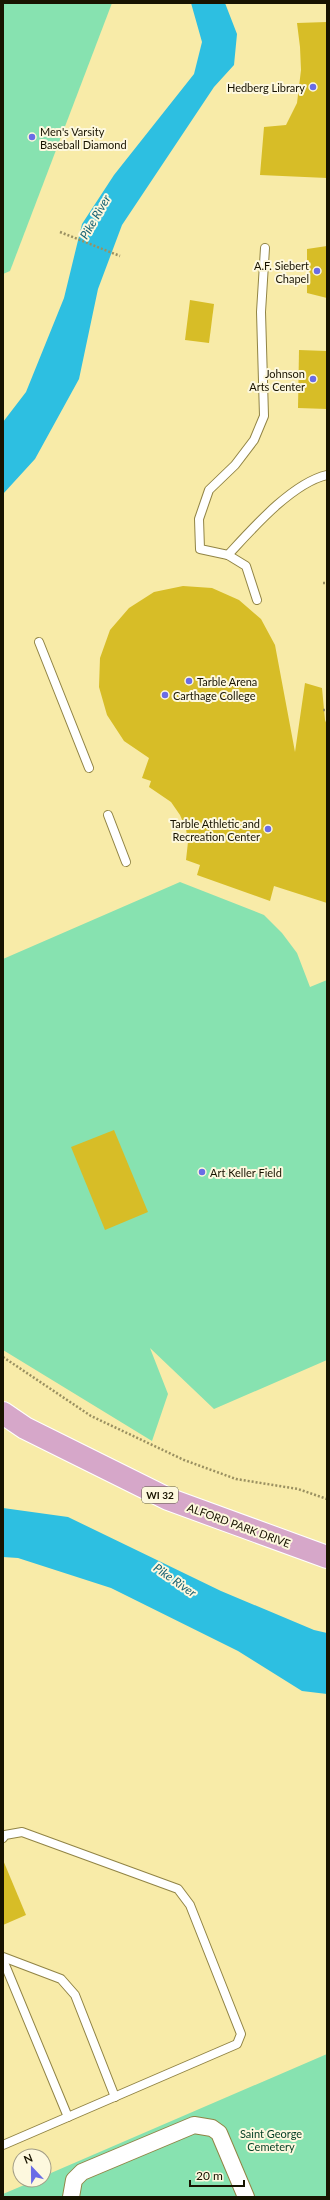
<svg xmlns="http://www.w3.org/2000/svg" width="330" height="2200" viewBox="0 0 330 2200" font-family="Lato,sans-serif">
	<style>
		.green { fill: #87e2b0 }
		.water { fill: #2dbfe1 }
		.building { fill: #d7bd27 }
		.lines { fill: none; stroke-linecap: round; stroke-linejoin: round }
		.service-casing { stroke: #918445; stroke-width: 10 }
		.minor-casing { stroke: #918445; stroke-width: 18 }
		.primary-casing { stroke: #fff; stroke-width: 24 }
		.path { stroke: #9a9061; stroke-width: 2.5; stroke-dasharray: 2 2; stroke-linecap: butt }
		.service { stroke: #fff; stroke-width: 8 }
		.minor { stroke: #fff; stroke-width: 16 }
		.primary { stroke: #d6a7c9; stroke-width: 22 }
		.poi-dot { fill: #6a6ce6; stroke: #fdf8de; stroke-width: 1.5 }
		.labels { text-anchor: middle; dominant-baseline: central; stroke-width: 4; stroke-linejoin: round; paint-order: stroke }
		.shield { fill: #fdf8de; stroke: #5d5843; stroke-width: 1 }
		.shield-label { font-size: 10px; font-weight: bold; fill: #181300 }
		.poi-label { font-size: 11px; fill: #181300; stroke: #fdf8de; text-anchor: end }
		.street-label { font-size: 11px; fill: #181300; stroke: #fdf8de }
		.park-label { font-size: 11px; fill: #003c22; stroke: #fdf8de }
		.water-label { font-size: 12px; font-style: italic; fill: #186274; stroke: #fdf8de }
	</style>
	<rect width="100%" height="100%" fill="#f8eba8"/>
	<g class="green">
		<polygon points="3,3 112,3 10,271 3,274"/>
		<polygon points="180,882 264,915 282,933 297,953 310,987 327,980 327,1360 214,1409 150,1348 168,1394 152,1441 3,1350 3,959"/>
		<polygon points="327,2054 327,2197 3,2197 3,2194 36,2180 44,2180 44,2176"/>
	</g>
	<g class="water">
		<polygon points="191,3 225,3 237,34 234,65 214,87 122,225 98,289 79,379 35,459 3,494 3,422 26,392 64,298 82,224 114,175 194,74 202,42"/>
		<polygon points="3,1508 68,1517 221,1591 314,1630 327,1633 327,1694 302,1691 238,1651 111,1588 18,1558 3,1557"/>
	</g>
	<g class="building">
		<polygon points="327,22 327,178 260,175 264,127 286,125 297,103 301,70 300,47 297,23"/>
		<polygon points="327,246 327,298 307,293 307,249"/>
		<polygon points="190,300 214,304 209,343 185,340"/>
		<polygon points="299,350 327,351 327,409 298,408"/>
		<polygon points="183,586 212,588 239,600 261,619 275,645 295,752 305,683 322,688 325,720 327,725 327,903 274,886 270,901 197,875 200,865 186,860 188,842 186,829 180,815 171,802 149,787 151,781 142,778 149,758 124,741 107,715 99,687 100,658 110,630 129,608 154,592"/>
		<polygon points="114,1130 148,1212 105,1230 71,1147"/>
		<polygon points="3,1860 26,1915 3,1925"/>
	</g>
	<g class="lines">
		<g class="service-casing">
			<g id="service">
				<path d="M228,555C252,529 292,483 327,475"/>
				<polyline points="257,600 246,566 228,555 200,549 199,519 209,490 235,465 254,440 264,416 261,312 265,248"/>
				<polyline points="39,642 89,768"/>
				<polyline points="108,815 126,862"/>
				<polyline points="3,1838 5,1835 22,1832 178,1889 190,1905 241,2034 237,2044 3,2145"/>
				<polyline points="3,1957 61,1979 75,1995 115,2097"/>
				<polyline points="3,1960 68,2117"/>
			</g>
		</g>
		<g class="minor-casing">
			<polyline id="minor" points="71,2197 74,2180 82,2172 194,2125 212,2128 219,2133 246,2197"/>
		</g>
		<g class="primary-casing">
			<polyline id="primary" points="3,1413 25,1428 168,1499 327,1557"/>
		</g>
		<g class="path">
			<polyline points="60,232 120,256"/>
			<polyline points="323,583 327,583"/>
			<polyline points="323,710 327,710"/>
			<polyline points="3,1357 91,1416 184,1460 236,1479 298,1489 327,1499"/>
		</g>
		<use href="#service" class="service"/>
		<use href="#minor" class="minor"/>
		<use href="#primary" class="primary"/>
	</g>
	<g class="poi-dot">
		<circle cx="313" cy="87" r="4"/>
		<circle cx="32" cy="137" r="4"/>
		<circle cx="317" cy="271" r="4"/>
		<circle cx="313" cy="379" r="4"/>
		<circle cx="189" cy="681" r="4"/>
		<circle cx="165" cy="695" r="4"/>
		<circle cx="268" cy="829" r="4"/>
		<circle cx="202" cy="1172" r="4"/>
	</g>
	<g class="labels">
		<rect class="shield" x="142" y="1487" width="36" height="16" rx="3"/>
		<g class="shield-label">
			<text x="160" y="1495">WI 32</text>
		</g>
		<g class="poi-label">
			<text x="305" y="87">Hedberg Library</text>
			<text x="40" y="131" text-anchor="start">Men's Varsity<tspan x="40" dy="13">Baseball Diamond</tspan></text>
			<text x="309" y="265">A.F. Siebert<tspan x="309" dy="13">Chapel</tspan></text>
			<text x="305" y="373">Johnson<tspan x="305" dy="13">Arts Center</tspan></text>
			<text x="197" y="681" text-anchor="start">Tarble Arena</text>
			<text x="173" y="695" text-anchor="start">Carthage College</text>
			<text x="260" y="823">Tarble Athletic and<tspan x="260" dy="13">Recreation Center</tspan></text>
			<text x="210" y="1172" text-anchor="start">Art Keller Field</text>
		</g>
		<g class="street-label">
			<text transform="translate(239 1525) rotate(20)">ALFORD PARK DRIVE</text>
		</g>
		<g class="park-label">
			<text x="271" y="2133">Saint George<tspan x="271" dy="13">Cemetery</tspan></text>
		</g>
		<g class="water-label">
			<text transform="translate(95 217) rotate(-60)">Pike River</text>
			<text transform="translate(175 1580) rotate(35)">Pike River</text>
		</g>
	</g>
	<rect width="330" height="2200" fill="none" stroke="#181300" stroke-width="8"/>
	<g transform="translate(32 2168) rotate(338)"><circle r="19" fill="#fdf8de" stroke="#a19c85"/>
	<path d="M0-3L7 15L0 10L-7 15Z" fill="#6a6ce6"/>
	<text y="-6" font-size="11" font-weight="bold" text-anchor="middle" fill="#181300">N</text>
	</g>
	<path d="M190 2180v6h54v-6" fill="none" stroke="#181300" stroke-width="2"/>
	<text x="196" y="2180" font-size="12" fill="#181300" stroke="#fdf8de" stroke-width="3" paint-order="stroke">20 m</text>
</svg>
